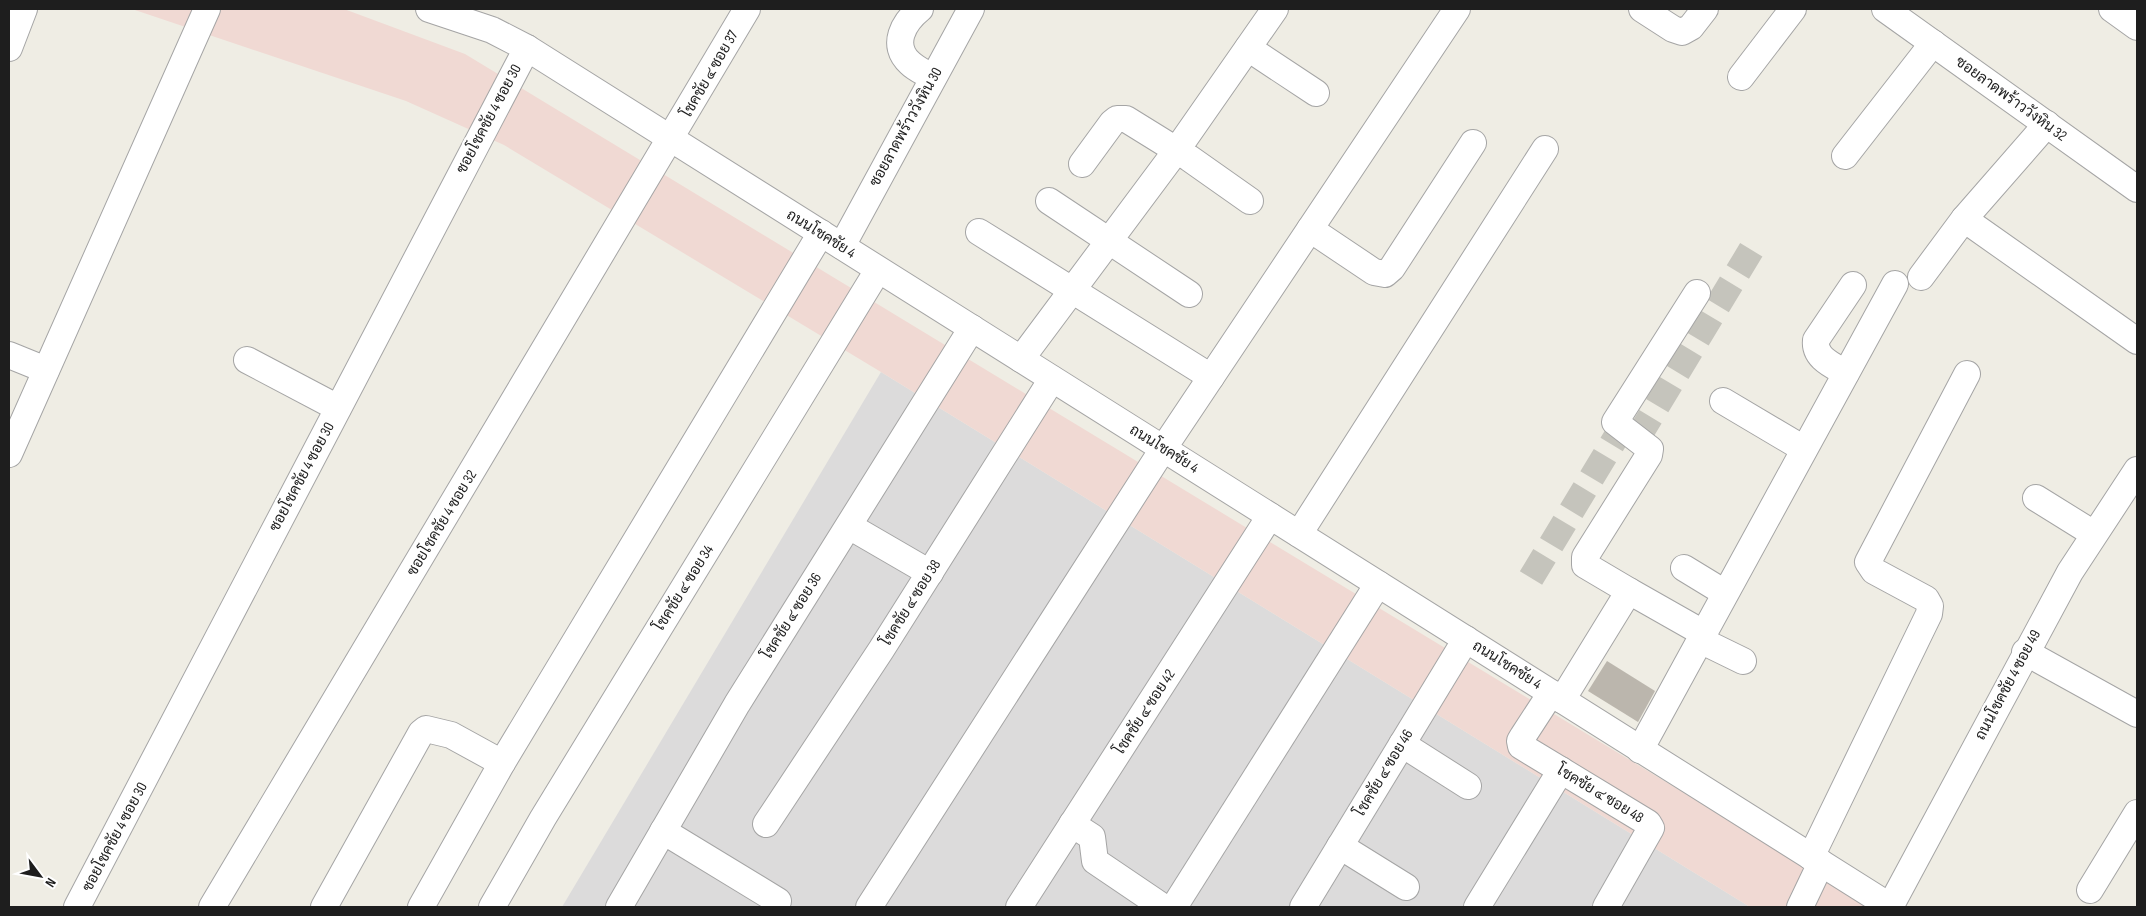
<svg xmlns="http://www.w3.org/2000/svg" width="2146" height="916" viewBox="0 0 2146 916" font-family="'Sofia Sans Condensed',Sarabun,sans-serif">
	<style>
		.residential { fill: #dcdbdb }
		.commercial { fill: #f0d9d3 }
		.building { fill: #bbb6ad }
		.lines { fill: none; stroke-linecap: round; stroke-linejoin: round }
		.minor-tunnel { stroke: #c5c4bc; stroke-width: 26; stroke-dasharray: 26 13; stroke-linecap: butt }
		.minor-casing { stroke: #a5a5a5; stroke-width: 28 }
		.minor { stroke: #fff; stroke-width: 26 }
		.labels { text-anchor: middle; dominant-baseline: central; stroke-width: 5; stroke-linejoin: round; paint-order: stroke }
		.street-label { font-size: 15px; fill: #1e1e1e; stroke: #fff }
	</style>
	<rect width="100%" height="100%" fill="#efede4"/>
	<polygon class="residential" points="881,372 1750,907 562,907"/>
	<polygon class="commercial" points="132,9 344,9 465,54 1676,788 1868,907 1750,907 881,372 504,145 406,101"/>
	<polygon class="building" points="1607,661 1655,691 1638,722 1588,691"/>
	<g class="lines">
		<g class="minor-tunnel">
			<polyline points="1637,439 1753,247"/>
			<polyline points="1531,578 1621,429"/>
		</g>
		<g class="minor-casing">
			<g id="minor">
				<polyline points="429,9 492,30 527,48 1891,907"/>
				<path d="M920,9C904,22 890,45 910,63C916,69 926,73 933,78"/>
				<polyline points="1642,9 1673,29 1682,32 1691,27 1705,9"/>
				<polyline points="1885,9 2137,189"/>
				<polyline points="2112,9 2137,27"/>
				<polyline points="9,48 24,9"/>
				<polyline points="1248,48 1316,93"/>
				<polyline points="1741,77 1793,9"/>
				<polyline points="1845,156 1933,43"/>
				<polyline points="1082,164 1112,123 1117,119 1126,119 1189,158 1250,201"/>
				<polyline points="1049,201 1189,294"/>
				<polyline points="1964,219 2137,341"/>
				<polyline points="1310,229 1374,272 1385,274 1392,268 1473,143"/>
				<polyline points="979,232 1211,377"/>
				<polyline points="842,246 971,9"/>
				<polyline points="1921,277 1964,219 2047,124"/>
				<polyline points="9,355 46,370"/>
				<polyline points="1021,359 1176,151 1275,9"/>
				<polyline points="247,360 338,408"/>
				<path d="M1846,373C1832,365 1814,358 1816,340L1853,285"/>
				<polyline points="1723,401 1804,449"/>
				<polyline points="9,454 207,9"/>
				<polyline points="2036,498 2094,534"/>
				<polyline points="849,526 930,573"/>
				<polyline points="1299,534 1545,149"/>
				<polyline points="1684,568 1725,593"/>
				<polyline points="1629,591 1585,565 1585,557 1649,455 1650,449 1615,422 1697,293"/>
				<polyline points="1700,640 1743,661"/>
				<polyline points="2025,652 2137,714"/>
				<polyline points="1551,693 1523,736 1520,741 1521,746 1648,823 1651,828 1606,907"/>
				<polyline points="1562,700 1629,591 1696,629"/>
				<polyline points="1402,744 1468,786"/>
				<polyline points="1640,750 1895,284"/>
				<polyline points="766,824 881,650 1052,379"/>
				<polyline points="1072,824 1092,837 1095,861 1163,907"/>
				<polyline points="663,831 778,901"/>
				<polyline points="1340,846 1406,887"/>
				<polyline points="1811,857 1929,614 1930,606 1926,599 1874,571 1868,562 1967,374"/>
				<polyline points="2090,890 2137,813"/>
				<polyline points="77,907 527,48"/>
				<polyline points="212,907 747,9"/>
				<polyline points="324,907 421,733 426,729 451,735 502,763"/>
				<polyline points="421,907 502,763 821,233"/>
				<polyline points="492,907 543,818 878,270"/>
				<polyline points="619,907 737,704 972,328"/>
				<polyline points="869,907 1163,449 1457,9"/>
				<polyline points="1019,907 1270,516"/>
				<polyline points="1174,907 1378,584"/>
				<polyline points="1303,907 1466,639"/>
				<polyline points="1477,907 1561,770"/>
				<polyline points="1800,907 1821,863"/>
				<polyline points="1890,907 2070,572 2137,470"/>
			</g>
		</g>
		<use href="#minor" class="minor"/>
	</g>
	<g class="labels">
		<g class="street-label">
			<text transform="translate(710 74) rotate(-60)">โชคชัย ๔ ซอย 37</text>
			<text transform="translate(2011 99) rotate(36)">ซอยลาดพร้าววังหิน 32</text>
			<text transform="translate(489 119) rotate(-62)">ซอยโชคชัย 4 ซอย 30</text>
			<text transform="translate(906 127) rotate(-61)">ซอยลาดพร้าววังหิน 30</text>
			<text transform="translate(821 234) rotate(32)">ถนนโชคชัย 4</text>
			<text transform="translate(1164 449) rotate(32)">ถนนโชคชัย 4</text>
			<text transform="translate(302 477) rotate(-62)">ซอยโชคชัย 4 ซอย 30</text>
			<text transform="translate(442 523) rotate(-59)">ซอยโชคชัย 4 ซอย 32</text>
			<text transform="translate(684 588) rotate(-58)">โชคชัย ๔ ซอย 34</text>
			<text transform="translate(911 603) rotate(-58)">โชคชัย ๔ ซอย 38</text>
			<text transform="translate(792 616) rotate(-58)">โชคชัย ๔ ซอย 36</text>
			<text transform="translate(1507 665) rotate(32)">ถนนโชคชัย 4</text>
			<text transform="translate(2008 685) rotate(-62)">ถนนโชคชัย 4 ซอย 49</text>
			<text transform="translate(1145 712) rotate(-57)">โชคชัย ๔ ซอย 42</text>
			<text transform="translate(1384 773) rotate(-59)">โชคชัย ๔ ซอย 46</text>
			<text transform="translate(1600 794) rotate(31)">โชคชัย ๔ ซอย 48</text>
			<text transform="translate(115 837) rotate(-62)">ซอยโชคชัย 4 ซอย 30</text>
		</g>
	</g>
	<rect width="2146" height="916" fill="none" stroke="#1e1e1e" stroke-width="20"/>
	<g transform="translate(40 876) rotate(122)" stroke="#ffffff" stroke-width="4" paint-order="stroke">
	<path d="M0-4L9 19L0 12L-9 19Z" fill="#1e1e1e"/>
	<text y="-8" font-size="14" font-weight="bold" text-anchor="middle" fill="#1e1e1e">N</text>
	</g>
</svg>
